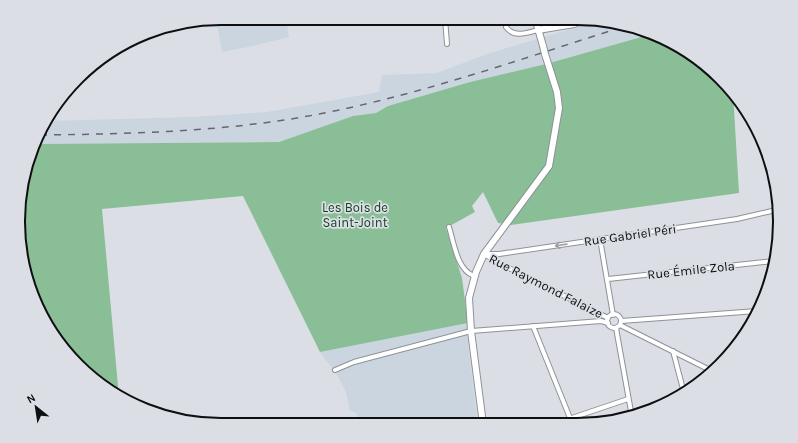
<svg xmlns="http://www.w3.org/2000/svg" width="798" height="443" viewBox="0 0 798 443" font-family="Karla,sans-serif">
	<style>
		.built { fill: #cbd5e0 }
		.green { fill: #8abe96 }
		.lines { fill: none; stroke-linecap: round; stroke-linejoin: round }
		.street-casing { stroke: #8e9297; stroke-width: 6 }
		.secondary-casing { stroke: #8e9297; stroke-width: 8 }
		.street { stroke: #fff; stroke-width: 4 }
		.secondary { stroke: #fff; stroke-width: 6 }
		.rail { stroke: #65676b; stroke-width: 1.5; stroke-dasharray: 7 7; stroke-linecap: butt }
		.secondary-bridge-casing { stroke: #8e9297; stroke-width: 8; stroke-linecap: butt }
		.secondary-bridge { stroke: #fff; stroke-width: 6 }
		.oneway { stroke: #9e9f9f }
		.labels { text-anchor: middle; dominant-baseline: central; stroke-width: 3.5; stroke-linejoin: round; paint-order: stroke }
		.park-label { font-size: 13px; fill: #113d20; stroke: #dbdfe5 }
		.street-label { font-size: 13px; fill: #0d0f10; stroke: #dbdfe5 }
		.rim { fill: none; stroke: #0d0f10; stroke-width: 2 }
	</style>
	<rect width="100%" height="100%" fill="#dbdfe5"/>
	<g class="built">
		<polygon points="222,18 286,18 289,37 253,46 222,52 216,19"/>
		<polygon points="600,20 629,25 652,34 546,64 470,82 388,106 376,113 353,116 279,142 36,144 47,121 192,117 267,112 379,92 382,75 437,73 487,54"/>
		<polygon points="468,323 467,335 478,424 362,424 356,413 350,410 346,392 337,375 320,352"/>
	</g>
	<polygon class="green" points="652,34 678,45 733,93 739,193 511,225 498,223 483,192 472,206 475,212 446,228 462,278 468,323 320,352 243,196 102,209 119,397 69,356 34,300 18,235 25,169 36,144 279,142 353,116 376,113 388,106 470,82 546,64"/>
	<g class="lines">
		<g class="street-casing">
			<g id="street">
				<polyline points="445,18 447,44"/>
				<path d="M507,18L506,27C514,38 526,33 538,30"/>
				<polyline points="772,166 773,170"/>
				<path d="M449,227C454,243 457,270 474,276"/>
				<polyline points="600,239 613,315"/>
				<polyline points="484,254 499,254 737,219 776,210"/>
				<polyline points="484,254 499,263 608,318"/>
				<polyline points="608,279 774,261"/>
				<circle cx="614" cy="321" r="7"/>
				<polyline points="621,321 757,311"/>
				<polyline points="620,325 712,371"/>
				<polyline points="533,326 572,423"/>
				<polyline points="616,328 632,417"/>
				<polyline points="673,351 684,393"/>
				<polyline points="335,370 354,362 471,331 601,321 608,323"/>
				<polyline points="557,423 628,399"/>
			</g>
		</g>
		<g class="secondary-casing">
			<g id="secondary">
				<polyline points="535,18 543,46"/>
				<polyline points="538,30 574,24 586,18"/>
				<polyline points="483,424 471,331 469,298 476,272 484,254 549,166 559,108 557,92 545,54"/>
			</g>
		</g>
		<use href="#street" class="street"/>
		<use href="#secondary" class="secondary"/>
		<path class="rail" d="M40,135C126,134 212,132 297,118C410,99 520,59 629,25"/>
		<g class="secondary-bridge-casing">
			<polyline id="secondary-bridge" points="543,46 545,54"/>
		</g>
		<use href="#secondary-bridge" class="secondary-bridge"/>
	</g>
	<defs><path id="oneway-shaft" d="M-6 0H5M1.5-3L5.5 0L1.5 3" fill="none" stroke-width="1.6" stroke-linecap="round" stroke-linejoin="round"/></defs>
	<use class="oneway" href="#oneway-shaft" transform="translate(561 245) rotate(172)"/>
	<g class="labels">
		<g class="park-label">
			<text x="355" y="207">Les Bois de<tspan x="355" dy="15">Saint-Joint</tspan></text>
		</g>
		<g class="street-label">
			<text transform="translate(630 235) rotate(-8)">Rue Gabriel Péri</text>
			<text transform="translate(691 270) rotate(-6)">Rue Émile Zola</text>
			<text transform="translate(546 286) rotate(27)">Rue Raymond Falaize</text>
		</g>
	</g>
	<path d="M0 0H798V443H0ZM221 25H577A196 196 0 0 1 773 221V222A196 196 0 0 1 577 418H221A196 196 0 0 1 25 222V221A196 196 0 0 1 221 25Z" fill="#dbdfe5" fill-rule="evenodd"/>
	<path class="rim" d="M221 25H577A196 196 0 0 1 773 221V222A196 196 0 0 1 577 418H221A196 196 0 0 1 25 222V221A196 196 0 0 1 221 25Z"/>
	<g transform="translate(36 407) rotate(330)" stroke="#dbdfe5" stroke-width="3" paint-order="stroke">
	<path d="M0-3L7 15L0 10L-7 15Z" fill="#0d0f10"/>
	<text y="-6" font-size="11" font-weight="bold" text-anchor="middle" fill="#0d0f10">N</text>
	</g>
</svg>
